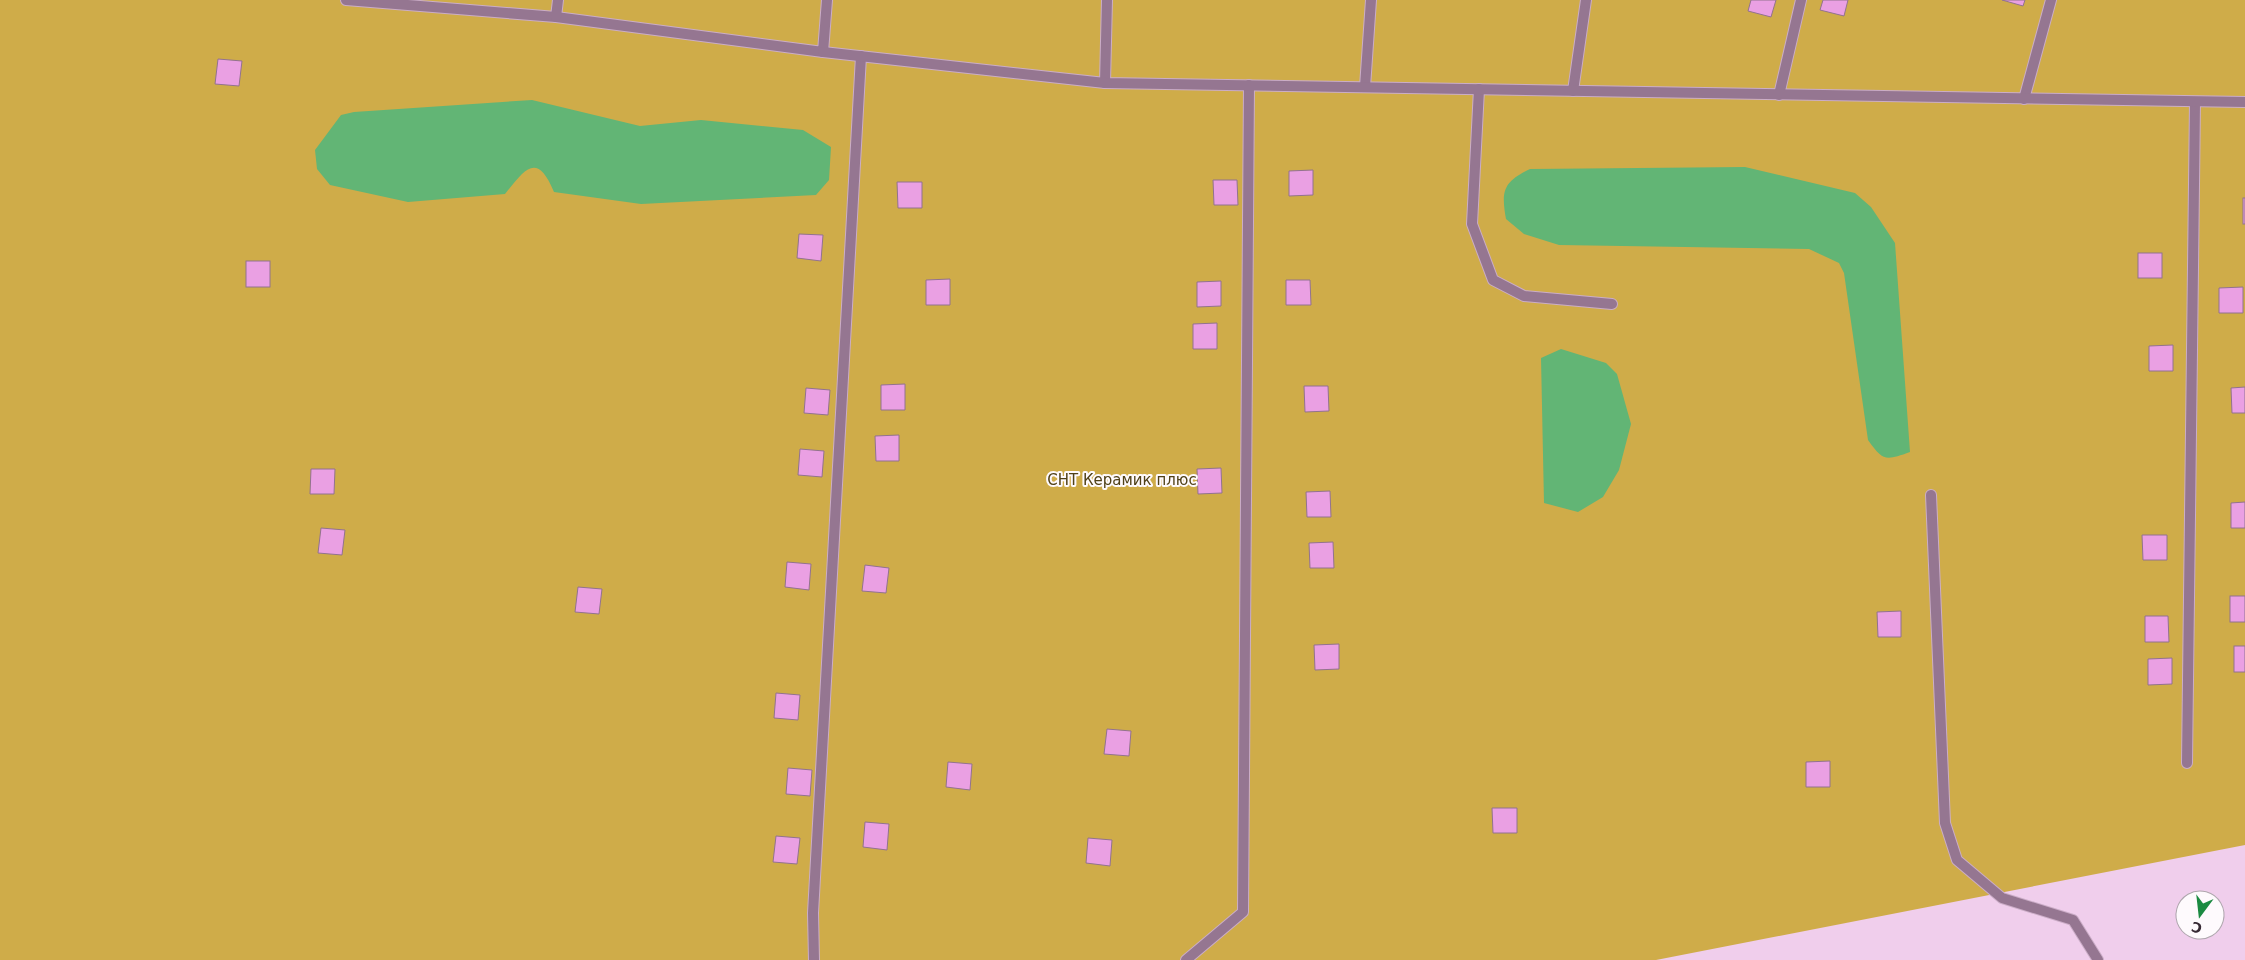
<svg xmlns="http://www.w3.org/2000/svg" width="2245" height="960" viewBox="0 0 2245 960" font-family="'DejaVu Sans',sans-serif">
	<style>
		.green { fill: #cfac49 }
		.water { fill: #62b575 }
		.building { fill: #eaa0e3; stroke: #92738e }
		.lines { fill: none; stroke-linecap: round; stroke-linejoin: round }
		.service-casing { stroke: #cbadc7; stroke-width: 12 }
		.minor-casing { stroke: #cbadc7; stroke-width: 12 }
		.service { stroke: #957691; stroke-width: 10 }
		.minor { stroke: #957691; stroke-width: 10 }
		.labels { text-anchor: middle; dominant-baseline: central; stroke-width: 4; stroke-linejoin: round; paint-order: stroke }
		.park-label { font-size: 15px; fill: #504118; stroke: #fefafd }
	</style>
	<rect width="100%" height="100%" fill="#f0ceec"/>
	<polygon class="green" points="0,0 2245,0 2245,845 1656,960 0,960"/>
	<g class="water">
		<path d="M532,100L640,126L701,120L803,130L831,147L829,180L816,195L641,204L554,192C537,151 525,169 505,194L408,202L330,185L317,169L315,150L341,115L354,112Z"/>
		<path d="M1745,167L1855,193L1871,207L1895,243L1910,452C1885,461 1883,461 1868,440L1844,273L1839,263L1809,249L1559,245L1524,234L1506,219C1501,191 1503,182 1530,169Z"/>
		<polygon points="1561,349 1606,363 1617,374 1631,424 1619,470 1603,497 1578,512 1544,503 1541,358"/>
	</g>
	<g class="building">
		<polygon points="1751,0 1776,0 1771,17 1748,11"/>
		<polygon points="1823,0 1848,0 1844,16 1820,10"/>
		<polygon points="2002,0 2025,0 2023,6"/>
		<polygon points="218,59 242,61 239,86 215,84"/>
		<polygon points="1313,170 1313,195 1289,196 1289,171"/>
		<polygon points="1213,180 1237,180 1238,205 1214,205"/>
		<polygon points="897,182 922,182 922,208 898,208"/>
		<rect x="2243" y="198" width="2" height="26"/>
		<polygon points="799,234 823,235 821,261 797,258"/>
		<rect x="2138" y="253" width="24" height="25"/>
		<rect x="246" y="261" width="24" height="26"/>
		<polygon points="950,279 950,305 926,305 926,280"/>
		<polygon points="1286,280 1310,280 1311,305 1286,305"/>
		<polygon points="1221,281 1221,306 1197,307 1197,282"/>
		<polygon points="2243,287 2243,313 2219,313 2219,288"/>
		<polygon points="1217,323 1217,349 1193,349 1193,324"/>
		<polygon points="2173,345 2173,371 2149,371 2149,346"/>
		<polygon points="905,384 905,410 881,410 881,385"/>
		<polygon points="1304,386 1328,386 1329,411 1305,412"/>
		<polygon points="2245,387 2245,413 2232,413 2231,388"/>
		<polygon points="806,388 830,390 828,415 804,413"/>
		<polygon points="899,435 899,461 876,461 875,436"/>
		<polygon points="800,449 824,451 822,477 798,475"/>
		<polygon points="1221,468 1222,493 1198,494 1197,469"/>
		<polygon points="311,469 335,469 334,494 310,494"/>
		<polygon points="1330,491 1331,517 1307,517 1306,492"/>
		<polygon points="2245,502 2245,528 2231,528 2231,503"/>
		<polygon points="321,528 345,530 342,555 318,553"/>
		<polygon points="2142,535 2167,535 2167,560 2143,560"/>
		<polygon points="1333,542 1334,568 1310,568 1309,543"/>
		<polygon points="787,562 811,564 809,590 785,587"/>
		<polygon points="865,565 889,568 886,593 862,591"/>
		<polygon points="578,587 602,589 599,614 575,612"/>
		<rect x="2230" y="596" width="15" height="26"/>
		<polygon points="1901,611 1901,637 1878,637 1877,612"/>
		<polygon points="2145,616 2168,616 2169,642 2145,642"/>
		<polygon points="1339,644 1339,669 1315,670 1314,645"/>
		<rect x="2234" y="646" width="11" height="26"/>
		<polygon points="2172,658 2172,684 2148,685 2148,659"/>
		<polygon points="776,693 800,695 798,720 774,718"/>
		<polygon points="1107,729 1131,731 1129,756 1104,754"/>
		<polygon points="1830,761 1830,787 1806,787 1806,762"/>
		<polygon points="948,762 972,764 970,790 946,787"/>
		<polygon points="788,768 812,770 810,796 786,794"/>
		<polygon points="1492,808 1517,808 1517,833 1493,833"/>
		<polygon points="865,822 889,824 887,850 863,847"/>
		<polygon points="776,836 800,838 797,864 773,862"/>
		<polygon points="1088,838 1112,840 1110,866 1086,863"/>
	</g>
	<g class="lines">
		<g class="service-casing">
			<g id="service">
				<polyline points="346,0 556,17 823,52 827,0"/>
				<polyline points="556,17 558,0"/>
				<polyline points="1105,83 1107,0"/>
				<polyline points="1365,87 1371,0"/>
				<polyline points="1479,89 1472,224 1493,280 1524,296 1612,304"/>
				<polyline points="1573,91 1586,0"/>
				<polyline points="1779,95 1801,0"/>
				<polyline points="2024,99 2051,0"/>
				<polyline points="1931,495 1945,823 1957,860 2002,898 2073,920 2098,960"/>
				<polyline points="2187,763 2195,102"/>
				<polyline points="814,960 813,913 861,56"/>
				<polyline points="1186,960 1243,912 1249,85"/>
			</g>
		</g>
		<g class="minor-casing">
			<polyline id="minor" points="823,52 1105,83 2245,102"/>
		</g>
		<use href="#service" class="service"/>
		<use href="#minor" class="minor"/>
	</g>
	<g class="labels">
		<g class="park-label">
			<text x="1122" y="480">СНТ Керамик плюс</text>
		</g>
	</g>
	<g transform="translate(2200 915) rotate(195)"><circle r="24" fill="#fefafd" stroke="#aea6ad"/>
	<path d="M0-4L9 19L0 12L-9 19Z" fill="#1b8a42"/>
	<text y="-8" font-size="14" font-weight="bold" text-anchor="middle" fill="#362934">С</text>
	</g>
</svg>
